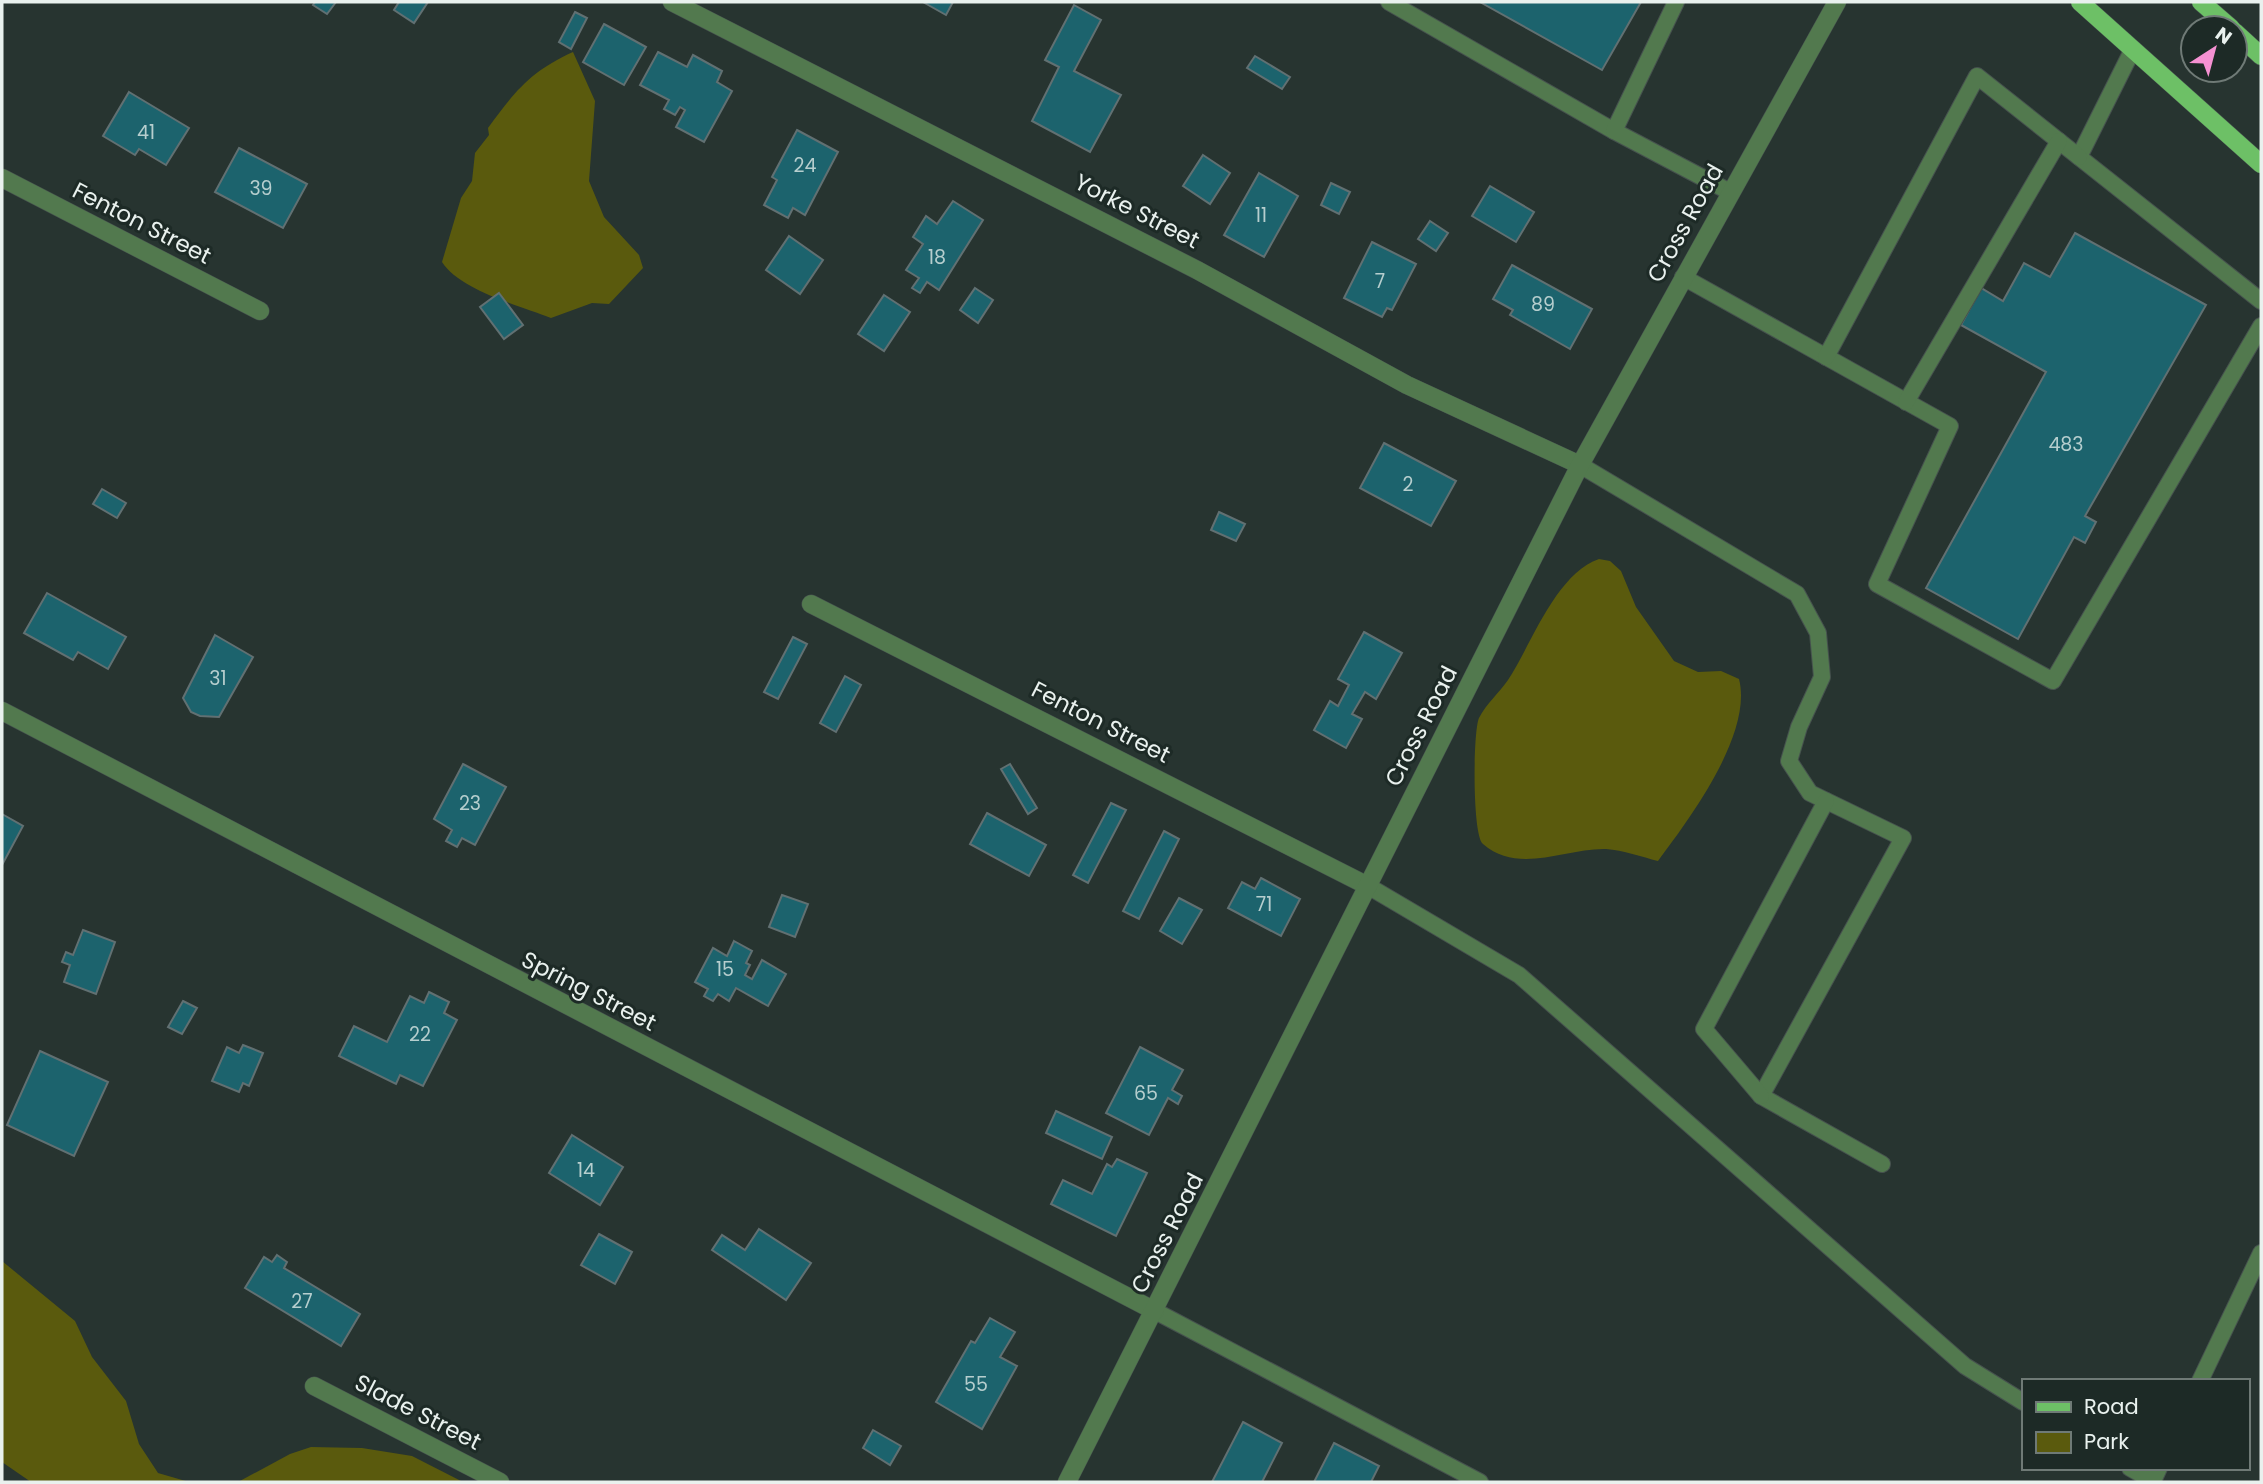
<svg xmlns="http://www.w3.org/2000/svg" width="2263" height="1484" viewBox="0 0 2263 1484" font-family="Poppins,sans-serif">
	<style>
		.green { fill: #5a5a0d }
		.building { fill: #1c636d; stroke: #617072; stroke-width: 2 }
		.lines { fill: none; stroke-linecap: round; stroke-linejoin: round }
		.service-casing { stroke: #46524e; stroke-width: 18 }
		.minor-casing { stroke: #46524e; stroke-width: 19 }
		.tertiary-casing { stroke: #46524e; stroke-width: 19 }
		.primary-casing { stroke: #46524e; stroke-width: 19 }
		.service { stroke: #52794e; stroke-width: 16 }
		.minor { stroke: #52794e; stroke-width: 18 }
		.tertiary { stroke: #52794e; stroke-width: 18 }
		.primary { stroke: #6dc066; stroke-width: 18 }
		.labels { text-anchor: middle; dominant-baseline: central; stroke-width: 6; stroke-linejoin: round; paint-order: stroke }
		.number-label { font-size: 19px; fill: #b6cece }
		.street-label { font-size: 23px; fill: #e9f1ee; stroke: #1d2a26 }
	</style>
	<rect width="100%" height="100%" fill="#273430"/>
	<g class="green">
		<path d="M573,52L595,101L589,181L604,217L639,255L643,268L609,304L592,303L551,318C519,305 461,291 442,262L461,198L472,181L475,153L489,135L488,128C515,91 531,71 573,52Z"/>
		<path d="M1599,559L1610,561L1621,571L1636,607L1674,661L1698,672L1721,671L1739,679C1753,734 1690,818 1658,861C1642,857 1623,850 1606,849C1565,848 1519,875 1483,844C1472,835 1473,731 1479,718C1486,704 1499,693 1508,680C1532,643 1556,574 1599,559Z"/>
		<polygon points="2,1261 75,1321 92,1357 126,1401 139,1444 158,1473 189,1482 31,1482 2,1462"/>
		<polygon points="311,1447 362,1448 412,1456 463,1482 238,1482 290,1454"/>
	</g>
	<g class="building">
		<polygon points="315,2 336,2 327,14 313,5"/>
		<polygon points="399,2 428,2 414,23 394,10"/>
		<polygon points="923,2 953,2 946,15"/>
		<polygon points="1480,2 1641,2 1602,70"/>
		<polygon points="1074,5 1101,20 1074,71 1121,95 1090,152 1032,121 1059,67 1045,60"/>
		<polygon points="575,12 587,18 571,49 559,42"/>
		<polygon points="604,24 646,47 624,85 583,62"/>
		<polygon points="658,52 687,67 693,55 722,71 717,82 732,91 704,142 676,127 685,110 680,107 675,115 664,109 669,100 640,85"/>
		<polygon points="1255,56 1290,77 1282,89 1247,68"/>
		<polygon points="129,92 189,128 166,165 139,149 135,155 103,136"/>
		<polygon points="797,130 838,152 805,215 793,208 788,218 764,205 777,180 772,177"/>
		<polygon points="239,148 307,184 283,228 215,192"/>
		<polygon points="1203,155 1230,173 1210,204 1183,186"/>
		<polygon points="1259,173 1298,196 1264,257 1224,235"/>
		<polygon points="1331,183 1350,192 1339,214 1321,205"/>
		<polygon points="1490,186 1534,212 1516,242 1472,216"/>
		<polygon points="953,201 983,220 939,290 927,282 920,293 912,288 919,278 906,270 923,244 913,237 926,216 937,224"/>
		<polygon points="1430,221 1448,233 1436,251 1418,239"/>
		<polygon points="2075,233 2206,305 2085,516 2096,522 2085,543 2074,537 2018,639 1926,588 2046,372 1961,325 1981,288 2003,301 2024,263 2050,277"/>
		<polygon points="789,236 823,260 800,294 766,270"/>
		<polygon points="1372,242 1416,264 1392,310 1387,308 1382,317 1344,298"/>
		<polygon points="1512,265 1592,309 1570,349 1510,315 1513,310 1493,299"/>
		<polygon points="975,288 993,300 978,323 960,310"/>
		<polygon points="499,293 523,325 504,339 480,307"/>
		<polygon points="884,295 910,312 884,351 858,334"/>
		<polygon points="1384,443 1456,481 1431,526 1360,488"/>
		<polygon points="102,489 126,503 117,518 93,504"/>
		<polygon points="1219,512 1245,524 1236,541 1211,530"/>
		<polygon points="47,593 126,637 108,669 78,652 73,660 24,633"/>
		<polygon points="1364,632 1402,653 1376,699 1365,692 1352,714 1362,719 1346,748 1314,730 1330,701 1338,706 1349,685 1338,679"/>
		<polygon points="215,635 253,657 219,717 200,716 191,712 183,698"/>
		<polygon points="793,637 807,644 778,699 764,692"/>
		<polygon points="845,676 861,685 836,732 820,723"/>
		<polygon points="463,764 506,787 475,845 462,838 457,847 446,841 452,830 434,819"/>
		<polygon points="1010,764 1037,808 1028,814 1001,769"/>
		<polygon points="1111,803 1126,810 1088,883 1073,875"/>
		<polygon points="987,813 1046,845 1029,876 970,844"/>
		<polygon points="2,814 23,826 2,865"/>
		<polygon points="1164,831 1179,839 1139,919 1123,911"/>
		<polygon points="1261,878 1300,899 1281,936 1228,908 1242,882 1255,889"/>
		<polygon points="782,895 808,904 795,937 769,927"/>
		<polygon points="1179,898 1202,910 1182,944 1160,931"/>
		<polygon points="83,930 115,942 96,994 64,982 70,965 62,962 66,952 73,955"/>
		<polygon points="734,941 752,951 746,963 750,965 745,975 752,979 762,960 786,974 768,1006 736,988 729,1001 718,994 713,1001 704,996 708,989 695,982 713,948 727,956"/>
		<polygon points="429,992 449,1002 444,1013 457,1020 423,1086 400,1075 396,1084 339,1056 354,1026 387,1042 410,996 424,1003"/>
		<polygon points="183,1001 197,1008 182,1034 168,1027"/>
		<polygon points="243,1045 263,1053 249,1086 243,1083 239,1092 212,1081 227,1047 239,1053"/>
		<polygon points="1140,1047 1183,1070 1172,1090 1182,1096 1178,1104 1168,1098 1149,1135 1106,1113"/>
		<polygon points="40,1051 108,1082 74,1156 7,1125"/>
		<polygon points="1056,1111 1112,1137 1102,1159 1046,1133"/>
		<polygon points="572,1135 623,1167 600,1205 549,1173"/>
		<polygon points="1117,1159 1147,1173 1116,1236 1051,1204 1063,1180 1092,1194 1107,1164 1112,1167"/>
		<polygon points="759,1229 811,1263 786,1300 712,1250 722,1235 745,1250"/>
		<polygon points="599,1234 632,1252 615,1284 581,1265"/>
		<polygon points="277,1255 287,1262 284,1268 360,1314 341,1346 245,1288 264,1257 272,1262"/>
		<polygon points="990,1318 1015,1332 1000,1357 1017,1366 982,1429 936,1402 971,1341 975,1343"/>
		<polygon points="1243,1422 1282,1443 1262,1482 1212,1482"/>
		<polygon points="873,1430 901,1446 890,1465 863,1448"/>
		<polygon points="1334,1443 1379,1466 1371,1482 1314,1482"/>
	</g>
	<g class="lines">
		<g class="service-casing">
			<g id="service">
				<polyline points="1389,2 1614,131"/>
				<polyline points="1676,2 1614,131 1730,192"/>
				<polyline points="2133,49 2079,157 2261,301"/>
				<polyline points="1683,277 1950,426 1877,584 2053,681 2261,326"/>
				<polyline points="1826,357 1977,76 2079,157"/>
				<polyline points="1906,402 2059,141"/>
				<polyline points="1580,465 1797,594 1818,633 1822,677 1799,727 1789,761 1810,793 1903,838 1761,1096 1882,1164"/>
				<polyline points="1368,886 1519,975 1965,1366 2023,1402"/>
				<polyline points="1761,1096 1704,1029 1826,801"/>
				<polyline points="1155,1311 1480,1482"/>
				<polyline points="2200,1381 2261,1253"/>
				<polyline points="2130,1468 2153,1481 2159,1468"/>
			</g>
		</g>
		<g class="minor-casing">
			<g id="minor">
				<polyline points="672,2 1197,270 1407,385 1580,465"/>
				<polyline points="2,178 260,311"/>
				<polyline points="811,604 1368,886"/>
				<polyline points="2,711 1155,1311"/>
				<polyline points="314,1386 500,1482"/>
			</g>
		</g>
		<g class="tertiary-casing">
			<polyline id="tertiary" points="1067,1482 1580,465 1837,2"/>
		</g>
		<g class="primary-casing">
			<g id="primary">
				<polyline points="2080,2 2261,164"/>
				<polyline points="2201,2 2231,28"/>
				<polyline points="2235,32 2261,56"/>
			</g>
		</g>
		<use href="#service" class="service"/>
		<use href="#minor" class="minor"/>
		<use href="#tertiary" class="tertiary"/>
		<use href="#primary" class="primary"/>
	</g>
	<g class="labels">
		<g class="number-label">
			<text x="146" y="132">41</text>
			<text x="805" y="165">24</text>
			<text x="261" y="188">39</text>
			<text x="1261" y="215">11</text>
			<text x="937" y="257">18</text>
			<text x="1380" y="281">7</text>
			<text x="1543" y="304">89</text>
			<text x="2066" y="444">483</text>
			<text x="1408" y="484">2</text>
			<text x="218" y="678">31</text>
			<text x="470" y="803">23</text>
			<text x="1264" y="904">71</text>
			<text x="725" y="969">15</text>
			<text x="420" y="1034">22</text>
			<text x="1146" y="1093">65</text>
			<text x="586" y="1170">14</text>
			<text x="302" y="1301">27</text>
			<text x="976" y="1384">55</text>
		</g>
		<g class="street-label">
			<text transform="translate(1137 211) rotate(27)">Yorke Street</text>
			<text transform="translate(142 223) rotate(27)">Fenton Street</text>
			<text transform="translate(1685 223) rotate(-61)">Cross Road</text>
			<text transform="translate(1101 722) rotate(27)">Fenton Street</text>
			<text transform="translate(1421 726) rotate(-63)">Cross Road</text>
			<text transform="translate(589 991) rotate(27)">Spring Street</text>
			<text transform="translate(1167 1233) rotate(-63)">Cross Road</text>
			<text transform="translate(418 1412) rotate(27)">Slade Street</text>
		</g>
	</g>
	<rect width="2263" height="1484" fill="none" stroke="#e9f1ee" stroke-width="7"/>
	<rect x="2022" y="1379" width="228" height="91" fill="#1d2a26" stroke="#6f7a76" stroke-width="2"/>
	<rect x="2036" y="1402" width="35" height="10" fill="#6dc066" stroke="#6f7a76" stroke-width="2"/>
	<text x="2084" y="1414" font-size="21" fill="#e9f1ee">Road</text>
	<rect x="2036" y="1432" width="35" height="21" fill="#5a5a0d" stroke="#6f7a76" stroke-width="2"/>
	<text x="2084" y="1449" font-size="21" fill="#e9f1ee">Park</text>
	<g transform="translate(2214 49) rotate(36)"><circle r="33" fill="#1d2a26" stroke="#6f7a76" stroke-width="2"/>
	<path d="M0-5L12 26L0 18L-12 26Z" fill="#f591d2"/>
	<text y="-10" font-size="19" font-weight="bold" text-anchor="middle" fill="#e9f1ee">N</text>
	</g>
</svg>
